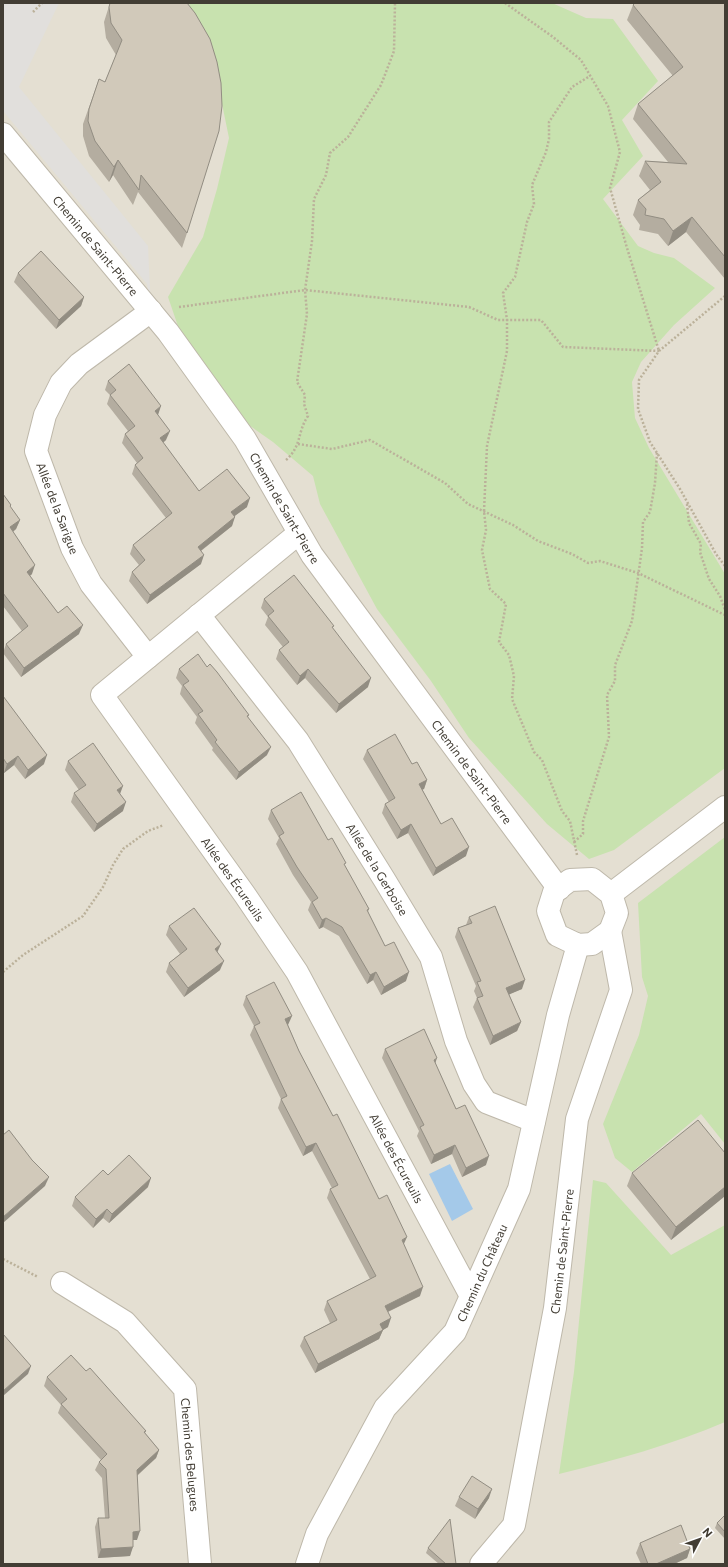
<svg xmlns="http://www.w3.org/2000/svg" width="728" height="1567" viewBox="0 0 728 1567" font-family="Commissioner,sans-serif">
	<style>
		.residential { fill: #e4dfd2 }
		.green { fill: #c8e2af }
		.parking { fill: #e1dfdc }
		.water { fill: #a4c9e9 }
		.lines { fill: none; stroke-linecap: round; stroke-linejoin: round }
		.minor-casing { stroke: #beb8aa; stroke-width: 24 }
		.path { stroke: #bbb19a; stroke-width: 2.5; stroke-dasharray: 2 2; stroke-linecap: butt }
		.minor { stroke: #fff; stroke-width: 22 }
		.wall { fill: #b4ada0 }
		.shaded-wall { fill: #928d82 }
		.building { fill: #d1c9ba; stroke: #928d82 }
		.labels { text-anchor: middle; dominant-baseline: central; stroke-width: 3.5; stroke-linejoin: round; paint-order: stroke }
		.street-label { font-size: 12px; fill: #423d34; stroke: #fff }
	</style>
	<rect width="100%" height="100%" fill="#f0ede4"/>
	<rect class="residential" x="3" y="3" width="722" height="1561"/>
	<g class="green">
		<polygon points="189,3 552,3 586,18 613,19 658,81 622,120 643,156 603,199 638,246 654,253 674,258 715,288 674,325 641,362 632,382 635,418 649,448 725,574 725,768 614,850 589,859 547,824 469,738 431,681 377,609 320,504 313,476 273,442 246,423 191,364 168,297 203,237 217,189 229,138 213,60 194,23"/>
		<polygon points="725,837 725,1144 701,1114 632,1172 615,1158 603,1124 639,1035 648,996 642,977 638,903"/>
		<path d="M593,1180L606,1183L671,1255L725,1225V1422C672,1445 615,1460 559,1474L574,1372Z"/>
	</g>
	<polygon class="parking" points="3,3 59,3 19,87 148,246 151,311 147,284 3,111"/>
	<polygon class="water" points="450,1164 473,1209 452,1221 429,1174"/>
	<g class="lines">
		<g class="minor-casing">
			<g id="minor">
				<path id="s1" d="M3,134L168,332L245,439L312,555L559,889"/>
				<path id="s2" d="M299,533L102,695L245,895L297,972L471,1296"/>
				<path id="s3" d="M199,615L298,741L384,879L431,957L456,1041L474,1084L486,1102L534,1121"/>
				<polyline points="148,657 91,584 72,548 36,451 45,415 61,383 79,364 151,311"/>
				<polygon points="592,879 611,894 617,913 610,931 592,944 578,945 557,935 548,911 554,892 570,880"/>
				<polyline points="611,894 725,807"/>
				<path id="s4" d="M62,1283L125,1322L185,1389L200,1564"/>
				<path id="s5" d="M307,1564L317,1534L385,1408L455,1332L519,1189L558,1015L578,945"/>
				<path id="s6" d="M481,1564L514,1525L555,1308L577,1119L621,990L610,931"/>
			</g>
		</g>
		<g class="path">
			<polyline points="505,3 553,37 581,60 608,106 620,152 610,188 627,248 659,351"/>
			<polyline points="33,12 42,3"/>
			<polyline points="725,296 659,351 639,380 638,409 650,442 680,489 716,554 725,566"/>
			<polyline points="179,307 305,290 469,307 498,320 541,320 563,347 659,351"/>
			<polyline points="298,444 332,449 370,440 445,483 468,504 513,525 538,541 572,554 588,563 600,561 638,573 725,615"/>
			<path d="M286,460C302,446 297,432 308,416L304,404L305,395L297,382L307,314L305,290L312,241L314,199L326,175L330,153L348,137L381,85L394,51L395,3"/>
			<polyline points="687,504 689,523 701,544 700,552 709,579 720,596 725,610"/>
			<polyline points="574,842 583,834 583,821 609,737 607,695 615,681 615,665 632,621 642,548 643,522 650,512 655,483 657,453"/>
			<polyline points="577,855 570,821 562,811 542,760 534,752 512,699 514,676 509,655 499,642 506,604 490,589 482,550 486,530 484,511 487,446 507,351 507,320 503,293 515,277 527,222 534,204 532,185 546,152 549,139 549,122 572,87 590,76"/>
			<polyline points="3,972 23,955 83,916 103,887 113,865 123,849 148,831 164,825"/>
			<polyline points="3,1259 38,1277"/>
		</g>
		<use href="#minor" class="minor"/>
	</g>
	<g class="wall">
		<polygon points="110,3 187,233 182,248 138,192 133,205 113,175 109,182 89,156 83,136 83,124 99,79 105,82 116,55 106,38 104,22"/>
		<polygon points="725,3 725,279 686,232 668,246 658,234 639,230 640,225 633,215 638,200 650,190 639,176 645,161 668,162 633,119 638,104 673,76 627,20 633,5"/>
		<polygon points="18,273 84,297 81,306 56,329 14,282"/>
		<polygon points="108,381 158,415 166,440 163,443 199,491 247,507 234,516 232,526 201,551 201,564 147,604 129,581 132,572 139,565 130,554 133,545 166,518 132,474 135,465 137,463 122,443 125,434 128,431 107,404 110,395 105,390"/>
		<polygon points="3,494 11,505 10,507 20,520 16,529 13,532 32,574 30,576 58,613 79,634 21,677 3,653 6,644 22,631 3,606"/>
		<polygon points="264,599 333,629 368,687 336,713 305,678 297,685 276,659 279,650 283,647 265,625 268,617 261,608"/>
		<polygon points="207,667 249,715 248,717 267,755 236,780 212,750 213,748 195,723 197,717 180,694 182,686 176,678 179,669"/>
		<polygon points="3,696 44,764 25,779 14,765 4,773 3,772"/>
		<polygon points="367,750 412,764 427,780 424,789 422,789 441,824 466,856 433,876 408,833 397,839 382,813 385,804 389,802 363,759"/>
		<polygon points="68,761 120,794 123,811 94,832 71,802 74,793 79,790 65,770"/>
		<polygon points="271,810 328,840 345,867 369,909 368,912 385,946 406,981 381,995 373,980 367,984 339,936 323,927 319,929 308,910 311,902 293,875 276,844 279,838 268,819"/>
		<polygon points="469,917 522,989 509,994 521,1022 517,1031 490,1045 473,1007 477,998 474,991 476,986 455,937 458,928 466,925"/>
		<polygon points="169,926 218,952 220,970 184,997 166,972 169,963 180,954 166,935"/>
		<polygon points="246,996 288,1025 299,1051 333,1116 379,1199 404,1245 420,1296 388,1312 388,1327 383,1330 379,1339 315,1373 300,1346 304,1337 330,1323 324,1310 327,1301 370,1279 327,1198 330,1189 332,1188 312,1151 303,1156 278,1108 281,1099 250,1035 254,1026 243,1005"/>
		<polygon points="385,1049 435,1063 456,1109 486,1165 462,1177 452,1154 431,1164 417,1136 419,1131 382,1058"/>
		<polygon points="725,1153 725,1196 671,1240 627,1186 632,1173"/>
		<polygon points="108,1175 148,1187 109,1223 103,1218 93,1228 72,1206 75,1197"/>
		<polygon points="86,1371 146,1431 145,1433 159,1450 156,1458 137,1476 137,1540 133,1540 130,1556 98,1558 95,1527 98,1518 105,1518 102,1478 95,1470 99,1462 101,1460 58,1413 61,1405 44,1386 47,1377"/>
		<polygon points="459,1497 489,1498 475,1519 455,1506"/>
		<polygon points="725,1515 725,1539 715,1528 717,1523"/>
		<polygon points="640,1543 690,1549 687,1558 674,1564 641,1564 636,1553"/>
		<polygon points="428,1548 456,1564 439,1564 426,1553"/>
	</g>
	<g class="shaded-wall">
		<polygon points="118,160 113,175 109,182 114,167"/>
		<polygon points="692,217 686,232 668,246 673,231"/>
		<polygon points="84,297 81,306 56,329 59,320"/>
		<polygon points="161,406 158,415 151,420 155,411"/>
		<polygon points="170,431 166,440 157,447 160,438"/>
		<polygon points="250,498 247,507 228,521 231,512"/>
		<polygon points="235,517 232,526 194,556 198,547"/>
		<polygon points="20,520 16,529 7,536 10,527"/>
		<polygon points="204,555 201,564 147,604 150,595"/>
		<polygon points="35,565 32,574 23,581 27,572"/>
		<polygon points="83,625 79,634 21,677 24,668"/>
		<polygon points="308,669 305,678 297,685 300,676"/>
		<polygon points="371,678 368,687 336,713 339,704"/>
		<polygon points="271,747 267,755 236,780 239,772"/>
		<polygon points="47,755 44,764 25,779 28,770"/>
		<polygon points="18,756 14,765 4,773 7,764"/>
		<polygon points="427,780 424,789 416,793 419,784"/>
		<polygon points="123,786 120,794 117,790"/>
		<polygon points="126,802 123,811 94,832 97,824"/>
		<polygon points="411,824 408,833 397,839 401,830"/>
		<polygon points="469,847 466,856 433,876 436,868"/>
		<polygon points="326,918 323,927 319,929 322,920"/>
		<polygon points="221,944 217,953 215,949"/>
		<polygon points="224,961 220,970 184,997 188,988"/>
		<polygon points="376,972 373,980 367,984 370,975"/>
		<polygon points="409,972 406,981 381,995 384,987"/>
		<polygon points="525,980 522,989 503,997 506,988"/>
		<polygon points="292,1016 288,1025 282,1028 285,1019"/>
		<polygon points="521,1022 517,1031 490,1045 493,1036"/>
		<polygon points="437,1058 434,1067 434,1060"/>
		<polygon points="316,1143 312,1151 303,1156 306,1147"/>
		<polygon points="455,1145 452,1154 431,1164 434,1155"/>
		<polygon points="489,1156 486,1165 462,1177 466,1168"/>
		<polygon points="49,1177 45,1186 3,1223 3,1217"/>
		<polygon points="151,1178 148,1187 109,1223 112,1214"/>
		<polygon points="725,1187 725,1196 671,1240 676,1227"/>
		<polygon points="107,1209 103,1218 93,1228 96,1219"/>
		<polygon points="407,1237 403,1246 402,1240"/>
		<polygon points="423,1287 420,1296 381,1315 385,1306"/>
		<polygon points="391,1318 388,1327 383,1330 379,1339 315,1373 318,1364 380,1324"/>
		<polygon points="31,1366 28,1374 3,1396 3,1391"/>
		<polygon points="159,1450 156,1458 133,1479 137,1470"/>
		<polygon points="492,1489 489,1498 475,1519 478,1509"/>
		<polygon points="140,1531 137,1540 129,1540 133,1532"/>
		<polygon points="133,1547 130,1556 98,1558 101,1549"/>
		<polygon points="690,1549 687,1558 674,1564 656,1564"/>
	</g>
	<g class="building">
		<polygon points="110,3 187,3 195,13 210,39 217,62 221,83 222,106 219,131 187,233 141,175 139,190 118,160 114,167 95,141 88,121 89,109 99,79 105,82 122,40 111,23 109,7"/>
		<polygon points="635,3 725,3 725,257 692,217 673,231 664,219 645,215 646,209 638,200 661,182 645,161 687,164 638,104 683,67 633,5"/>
		<polygon points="41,251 84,297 59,320 18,273"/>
		<polygon points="129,364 161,406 155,411 170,431 160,438 199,491 227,469 250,498 231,512 235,517 198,547 204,555 150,595 132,572 145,560 133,545 172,513 135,465 143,458 125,434 135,426 110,395 116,390 108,381"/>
		<polygon points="3,494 11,505 10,506 20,520 10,527 35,565 27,572 58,613 67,606 83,625 24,668 6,644 28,626 3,593"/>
		<polygon points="294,575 334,626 332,627 371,678 339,704 308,669 300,676 279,650 289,642 268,616 274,611 264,599"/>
		<polygon points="198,654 207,667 210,664 217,672 249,715 247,716 271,747 239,772 215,742 217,740 198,714 203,711 183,685 189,681 179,669"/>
		<polygon points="3,696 47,755 28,770 18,756 7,764 3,758"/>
		<polygon points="395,734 412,764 417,762 427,780 419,784 441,824 452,818 469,847 436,868 411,824 401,830 385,804 395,798 367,750"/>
		<polygon points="93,743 123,786 117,790 126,802 97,824 74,793 86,785 68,761"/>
		<polygon points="301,792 328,840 332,838 346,863 344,864 369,909 367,910 385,946 394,942 409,972 384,987 376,972 370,975 342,927 326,918 322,920 312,902 318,898 297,867 279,836 284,833 271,810"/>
		<polygon points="495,906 525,980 506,988 521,1022 493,1036 477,998 483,996 477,982 481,981 458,928 472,923 469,917"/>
		<polygon points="194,908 221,944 215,949 224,961 188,988 169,963 187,949 169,926"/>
		<polygon points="274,982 292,1016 285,1019 299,1051 333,1116 337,1114 379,1199 387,1195 407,1237 402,1240 423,1287 385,1306 391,1318 380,1324 383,1330 318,1364 304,1337 337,1320 327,1301 376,1276 330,1189 338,1185 316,1143 306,1147 281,1099 287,1096 254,1026 260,1023 246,996"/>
		<polygon points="424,1029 437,1058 434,1060 456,1109 465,1105 489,1156 466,1168 455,1145 434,1155 420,1127 424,1125 385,1049"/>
		<polygon points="698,1120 725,1153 725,1187 676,1227 632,1173"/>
		<polygon points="9,1130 32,1160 49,1177 3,1217 3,1135"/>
		<polygon points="129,1155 151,1178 112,1214 107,1209 96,1219 75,1197 103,1170 108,1175"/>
		<polygon points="3,1334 31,1366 3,1391"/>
		<polygon points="71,1355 86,1371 90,1368 146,1431 144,1432 159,1450 137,1470 140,1531 133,1532 133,1547 101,1549 98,1518 109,1518 106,1469 99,1462 107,1454 61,1404 67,1399 47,1377"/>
		<polygon points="472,1476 492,1489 478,1509 459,1497"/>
		<polygon points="725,1515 725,1532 717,1523"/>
		<polygon points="450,1519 456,1564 446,1564 428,1548"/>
		<polygon points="681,1525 690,1549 656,1564 648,1564 640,1543"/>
	</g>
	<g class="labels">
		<g class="street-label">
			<text stroke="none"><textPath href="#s1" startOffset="145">Chemin de Saint-Pierre</textPath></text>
			<text stroke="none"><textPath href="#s1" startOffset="469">Chemin de Saint-Pierre</textPath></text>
			<text transform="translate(58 508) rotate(69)">Allée de la Sarigue</text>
			<text stroke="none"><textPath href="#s1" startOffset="793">Chemin de Saint-Pierre</textPath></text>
			<text stroke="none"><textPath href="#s3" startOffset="311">Allée de la Gerboise</textPath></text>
			<text stroke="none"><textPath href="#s2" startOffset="481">Allée des Écureuils</textPath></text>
			<text stroke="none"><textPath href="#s2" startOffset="805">Allée des Écureuils</textPath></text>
			<text stroke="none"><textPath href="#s6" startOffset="329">Chemin de Saint-Pierre</textPath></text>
			<text stroke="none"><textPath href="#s5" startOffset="343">Chemin du Château</textPath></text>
			<text stroke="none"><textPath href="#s4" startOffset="230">Chemin des Belugues</textPath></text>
		</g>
	</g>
	<rect width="728" height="1567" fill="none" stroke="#423d34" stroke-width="8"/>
	<g transform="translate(700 1539) rotate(49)" stroke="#ffffff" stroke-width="3" paint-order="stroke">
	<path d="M0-3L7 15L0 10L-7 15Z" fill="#423d34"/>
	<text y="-6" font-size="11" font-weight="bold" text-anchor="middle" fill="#423d34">N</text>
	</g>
</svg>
